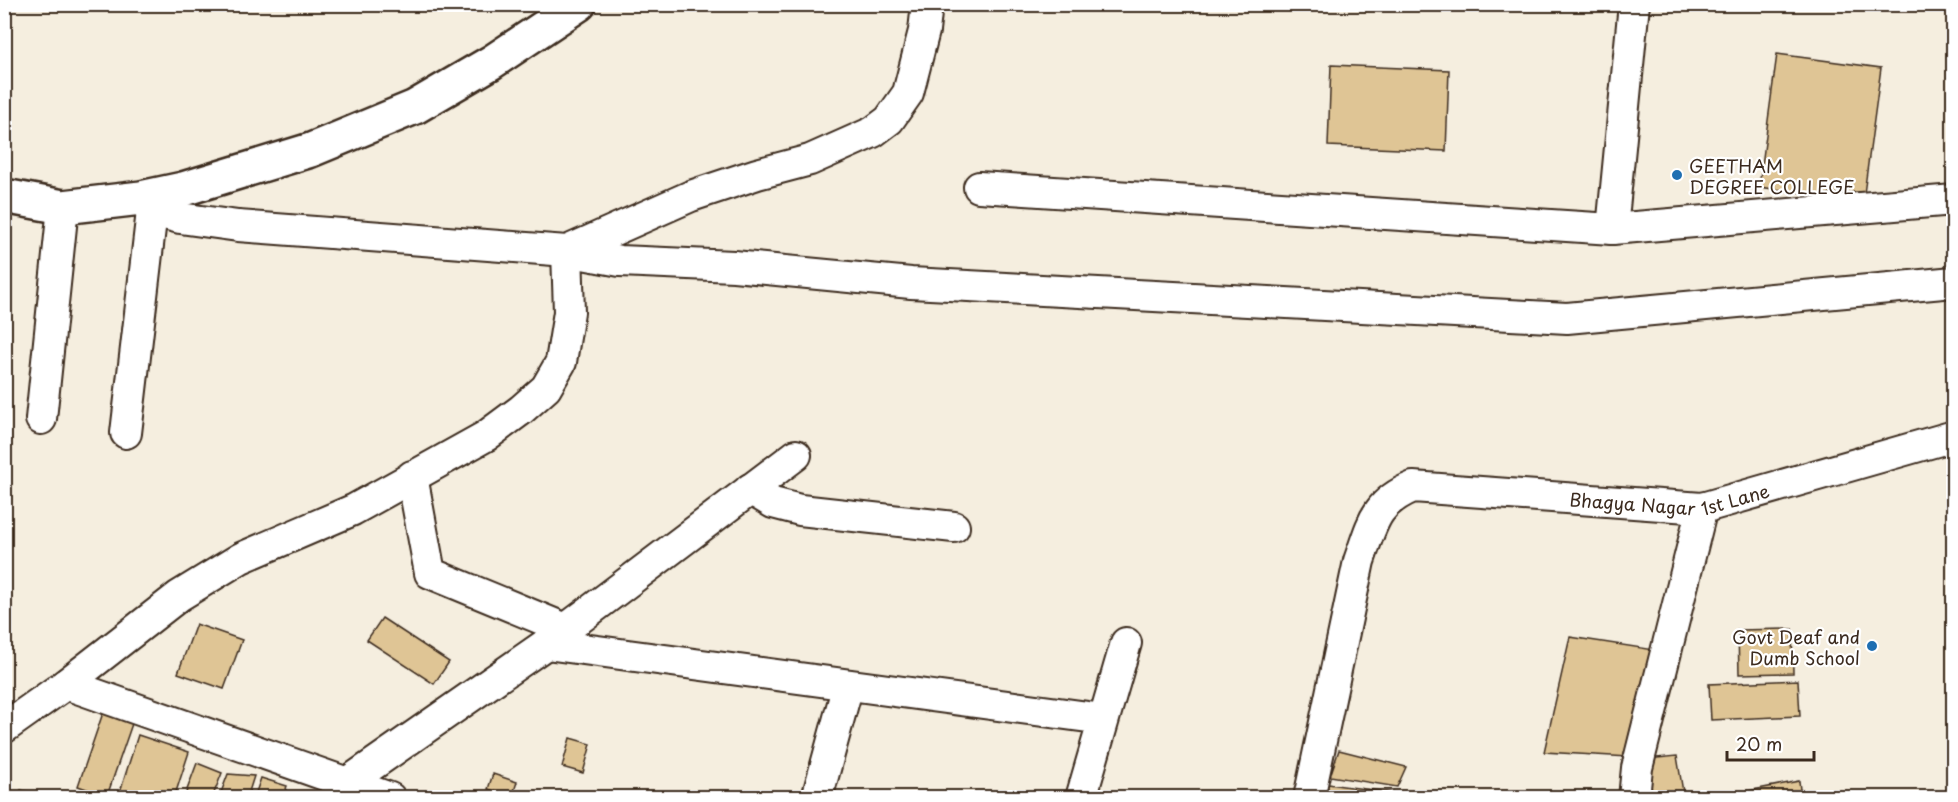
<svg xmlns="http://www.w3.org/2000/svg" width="1958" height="802" viewBox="0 0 1958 802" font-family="'Playpen Sans',sans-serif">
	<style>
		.building { fill: #dfc595; stroke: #3b2a1e; stroke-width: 1.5 }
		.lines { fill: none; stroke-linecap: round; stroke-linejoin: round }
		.minor-casing { stroke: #3b2a1e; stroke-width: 34 }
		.tertiary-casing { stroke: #3b2a1e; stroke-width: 38 }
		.minor { stroke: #fff; stroke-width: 30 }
		.tertiary { stroke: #fff; stroke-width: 33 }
		.poi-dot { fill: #1f6fb2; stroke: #fff; stroke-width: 2 }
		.labels { text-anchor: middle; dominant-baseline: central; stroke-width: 4.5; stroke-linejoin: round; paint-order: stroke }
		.poi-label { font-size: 18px; fill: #3b2a1e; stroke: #fff; text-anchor: start }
		.street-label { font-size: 18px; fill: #3b2a1e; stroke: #fff }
	</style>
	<rect width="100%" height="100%" fill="#f5eedf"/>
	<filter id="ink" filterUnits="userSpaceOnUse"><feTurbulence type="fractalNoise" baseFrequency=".0167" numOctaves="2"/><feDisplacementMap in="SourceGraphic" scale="12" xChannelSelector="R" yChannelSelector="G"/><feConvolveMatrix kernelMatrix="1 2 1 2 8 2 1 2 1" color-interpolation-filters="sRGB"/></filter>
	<g filter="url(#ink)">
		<g class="building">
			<polygon points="1777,54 1881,68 1863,201 1759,187"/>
			<polygon points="1331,65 1449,70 1446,151 1328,146"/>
			<polygon points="382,618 449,662 434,684 367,640"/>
			<polygon points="196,624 242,640 224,689 178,673"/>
			<polygon points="1792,629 1793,673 1739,674 1738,630"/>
			<polygon points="1570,637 1655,650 1629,757 1544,752"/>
			<polygon points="1798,680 1800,716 1711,720 1709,684"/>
			<polygon points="105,707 134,718 107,796 78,786"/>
			<polygon points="138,735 189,752 174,798 118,798"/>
			<polygon points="570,738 591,744 583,773 562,767"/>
			<polygon points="1339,750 1406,767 1397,787 1330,776"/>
			<polygon points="1677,756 1684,798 1653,798 1647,759"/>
			<polygon points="197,763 222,773 212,798 184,798"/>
			<polygon points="228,774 254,776 247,798 219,798"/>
			<polygon points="493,774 517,782 512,797 488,789"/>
			<polygon points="261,778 287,786 283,798 254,798"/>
			<polygon points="1799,781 1801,798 1722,798 1722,794 1738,793"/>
			<polygon points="1328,784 1409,795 1409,798 1327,798"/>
			<polygon points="21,790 54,798 19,798"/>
		</g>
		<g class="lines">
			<g class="minor-casing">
				<g id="minor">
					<polyline points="979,187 1612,229 1954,200"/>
					<polyline points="141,198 152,211 180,218 238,226 567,251 691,196 757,174 810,160 873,132 889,120 908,93 924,31 927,4"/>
					<polyline points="1612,229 1634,4"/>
					<polyline points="41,419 63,207"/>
					<polyline points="126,433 152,211"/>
					<polyline points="412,476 430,573 566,629"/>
					<polyline points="750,489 773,503 800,510 954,527"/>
					<polyline points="546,644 1103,719"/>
					<polyline points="66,684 390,798"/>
					<polyline points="4,728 66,684 179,596 241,558 353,510 486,436 521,410 546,388 561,362 569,312 567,251 620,261 734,266 911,283 1567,318 1954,282"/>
					<polyline points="348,782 546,644 796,455"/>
					<polyline points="817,798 848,685"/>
					<polyline points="1081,798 1126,643"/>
					<path id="s1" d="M1309,798L1359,561C1372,525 1374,503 1413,487L1702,508L1954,436"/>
					<polyline points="1634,798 1637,768 1702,508"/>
				</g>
			</g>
			<g class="tertiary-casing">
				<polyline id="tertiary" points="4,196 63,207 141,198 183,189 311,150 415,107 492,62 579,4"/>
			</g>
			<use href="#minor" class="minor"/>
			<use href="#tertiary" class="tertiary"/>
		</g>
	</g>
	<g class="poi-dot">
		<circle cx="1677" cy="175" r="6"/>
		<circle cx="1872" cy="646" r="6"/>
	</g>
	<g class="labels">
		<g class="poi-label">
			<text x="1689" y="165">GEETHAM<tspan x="1689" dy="21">DEGREE COLLEGE</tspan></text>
			<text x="1860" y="636" text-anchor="end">Govt Deaf and<tspan x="1860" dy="21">Dumb School</tspan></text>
		</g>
		<g class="street-label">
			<text stroke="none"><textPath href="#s1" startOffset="596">Bhagya Nagar 1st Lane</textPath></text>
		</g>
	</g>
	<rect width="1958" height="802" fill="none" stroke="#fff" stroke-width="24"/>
	<rect x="12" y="12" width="1934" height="778" fill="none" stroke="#3b2a1e" stroke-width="2" filter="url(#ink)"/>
	<path d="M1727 751v9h87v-9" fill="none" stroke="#3b2a1e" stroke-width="3"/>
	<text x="1736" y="751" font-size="18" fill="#3b2a1e" stroke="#ffffff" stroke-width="4.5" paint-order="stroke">20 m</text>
</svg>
